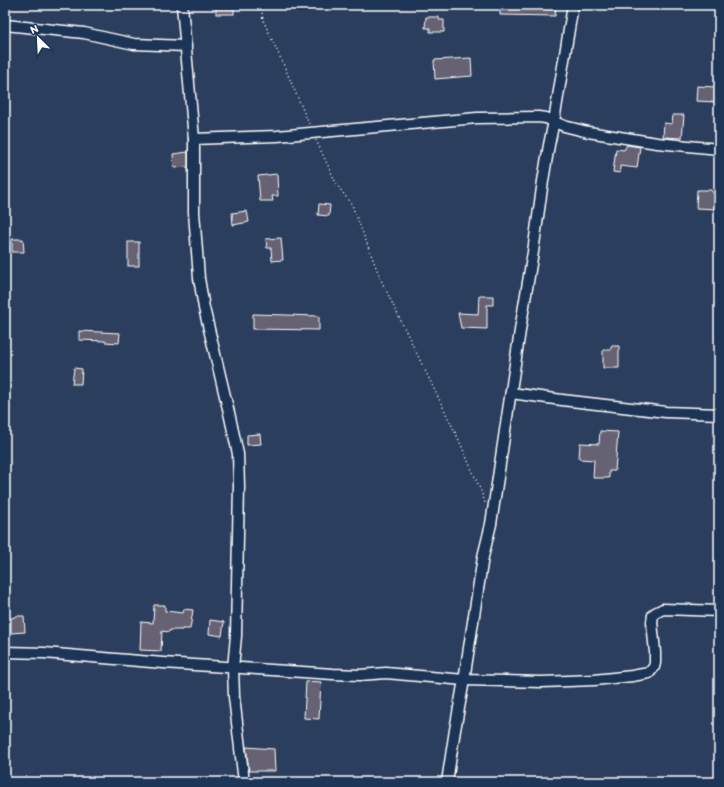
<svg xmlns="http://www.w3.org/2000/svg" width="724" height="787" viewBox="0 0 724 787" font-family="Itim,sans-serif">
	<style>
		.building { fill: #666273; stroke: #fff }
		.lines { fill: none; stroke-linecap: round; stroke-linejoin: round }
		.minor-casing { stroke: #fff; stroke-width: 13 }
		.path { stroke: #fff; stroke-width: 1.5; stroke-dasharray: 1 3; stroke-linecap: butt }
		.minor { stroke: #1d3557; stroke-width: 10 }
	</style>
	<rect width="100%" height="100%" fill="#2c3e5d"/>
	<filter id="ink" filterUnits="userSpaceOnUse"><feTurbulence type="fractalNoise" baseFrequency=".025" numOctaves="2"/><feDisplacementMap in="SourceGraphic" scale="8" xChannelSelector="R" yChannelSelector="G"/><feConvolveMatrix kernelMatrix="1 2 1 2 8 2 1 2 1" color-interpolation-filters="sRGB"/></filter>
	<g filter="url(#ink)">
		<g class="building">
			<rect x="216" y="5" width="18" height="9"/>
			<polygon points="500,5 556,5 555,16 500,15"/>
			<polygon points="426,17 439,17 439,20 444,20 444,32 430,32 430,28 425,28"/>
			<polygon points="471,58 472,76 435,79 434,60"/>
			<polygon points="697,86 716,87 715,102 696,101"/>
			<polygon points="673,115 684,115 682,138 663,137 664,123 672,124"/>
			<polygon points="627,145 640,147 637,168 620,166 620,173 613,172 616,149 624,150"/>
			<polygon points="188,152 188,167 174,168 173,154"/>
			<polygon points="277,174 278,196 272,196 273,201 260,201 258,176"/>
			<polygon points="697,190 711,190 716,197 716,209 696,208"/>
			<polygon points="319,204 330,205 329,216 318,215"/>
			<polygon points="247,211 249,222 233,225 232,213"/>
			<polygon points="281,238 283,260 272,261 271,248 267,248 266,239"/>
			<polygon points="12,239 23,239 24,252 12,252"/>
			<rect x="128" y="242" width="11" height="24"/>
			<polygon points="479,296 493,296 493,305 487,305 487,329 461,328 458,313 478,314"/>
			<polygon points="253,314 319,316 319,330 253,329"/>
			<polygon points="79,331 120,333 119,343 105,342 105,341 79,340"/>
			<polygon points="611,346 619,346 619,368 603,368 603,350 611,350"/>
			<polygon points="74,368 82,369 81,384 72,384"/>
			<polygon points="600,431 618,432 615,471 609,471 609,478 593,478 594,460 579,459 580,443 599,444"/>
			<polygon points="260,434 261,444 247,445 247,435"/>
			<polygon points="154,605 165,605 165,611 183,613 184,609 193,610 190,629 182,629 182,630 170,630 169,632 162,631 161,651 140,650 141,622 153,623"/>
			<polygon points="15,616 24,616 25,632 11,633 11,618 15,617"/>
			<polygon points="210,620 224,622 222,636 209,634"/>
			<polygon points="306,681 321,682 319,719 304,718"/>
			<polygon points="246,747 274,749 275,771 249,771"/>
		</g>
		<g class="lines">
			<g class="minor-casing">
				<g id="minor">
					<polyline points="182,5 194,139 194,212 199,278 204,308 230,417 238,454 239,486 236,636 233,668 234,697 244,782"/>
					<polyline points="5,25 84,33 134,44 186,46"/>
					<polyline points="194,139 277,136 477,118 538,117 546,118 564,126 588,132 657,143 719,149"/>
					<polyline points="511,393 562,400 666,412 719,414"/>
					<polyline points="5,652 44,653 163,663 333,674 360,675 386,673 464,680 542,682 594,680 632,676 649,673 654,667 655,663 655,652 652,622 653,615 655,613 663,609 719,611"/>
					<polyline points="447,782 455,730 464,680 483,557 491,524 521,324 533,252 543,181 549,145 554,121 573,5"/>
				</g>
			</g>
			<g class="path">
				<polyline points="261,5 263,20 285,68 309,124"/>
				<polyline points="316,140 337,185 352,205 381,280 458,438 481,491 485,503"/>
			</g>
			<use href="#minor" class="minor"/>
		</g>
	</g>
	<rect width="724" height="787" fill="none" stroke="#1d3557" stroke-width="20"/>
	<rect x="10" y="10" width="704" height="767" fill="none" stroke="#fff" stroke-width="1.5" filter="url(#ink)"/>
	<g transform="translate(38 38) rotate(336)" stroke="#1d3557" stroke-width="3" paint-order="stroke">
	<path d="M0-3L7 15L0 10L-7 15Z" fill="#ffffff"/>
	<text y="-6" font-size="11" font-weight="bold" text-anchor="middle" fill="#ffffff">N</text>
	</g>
</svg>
